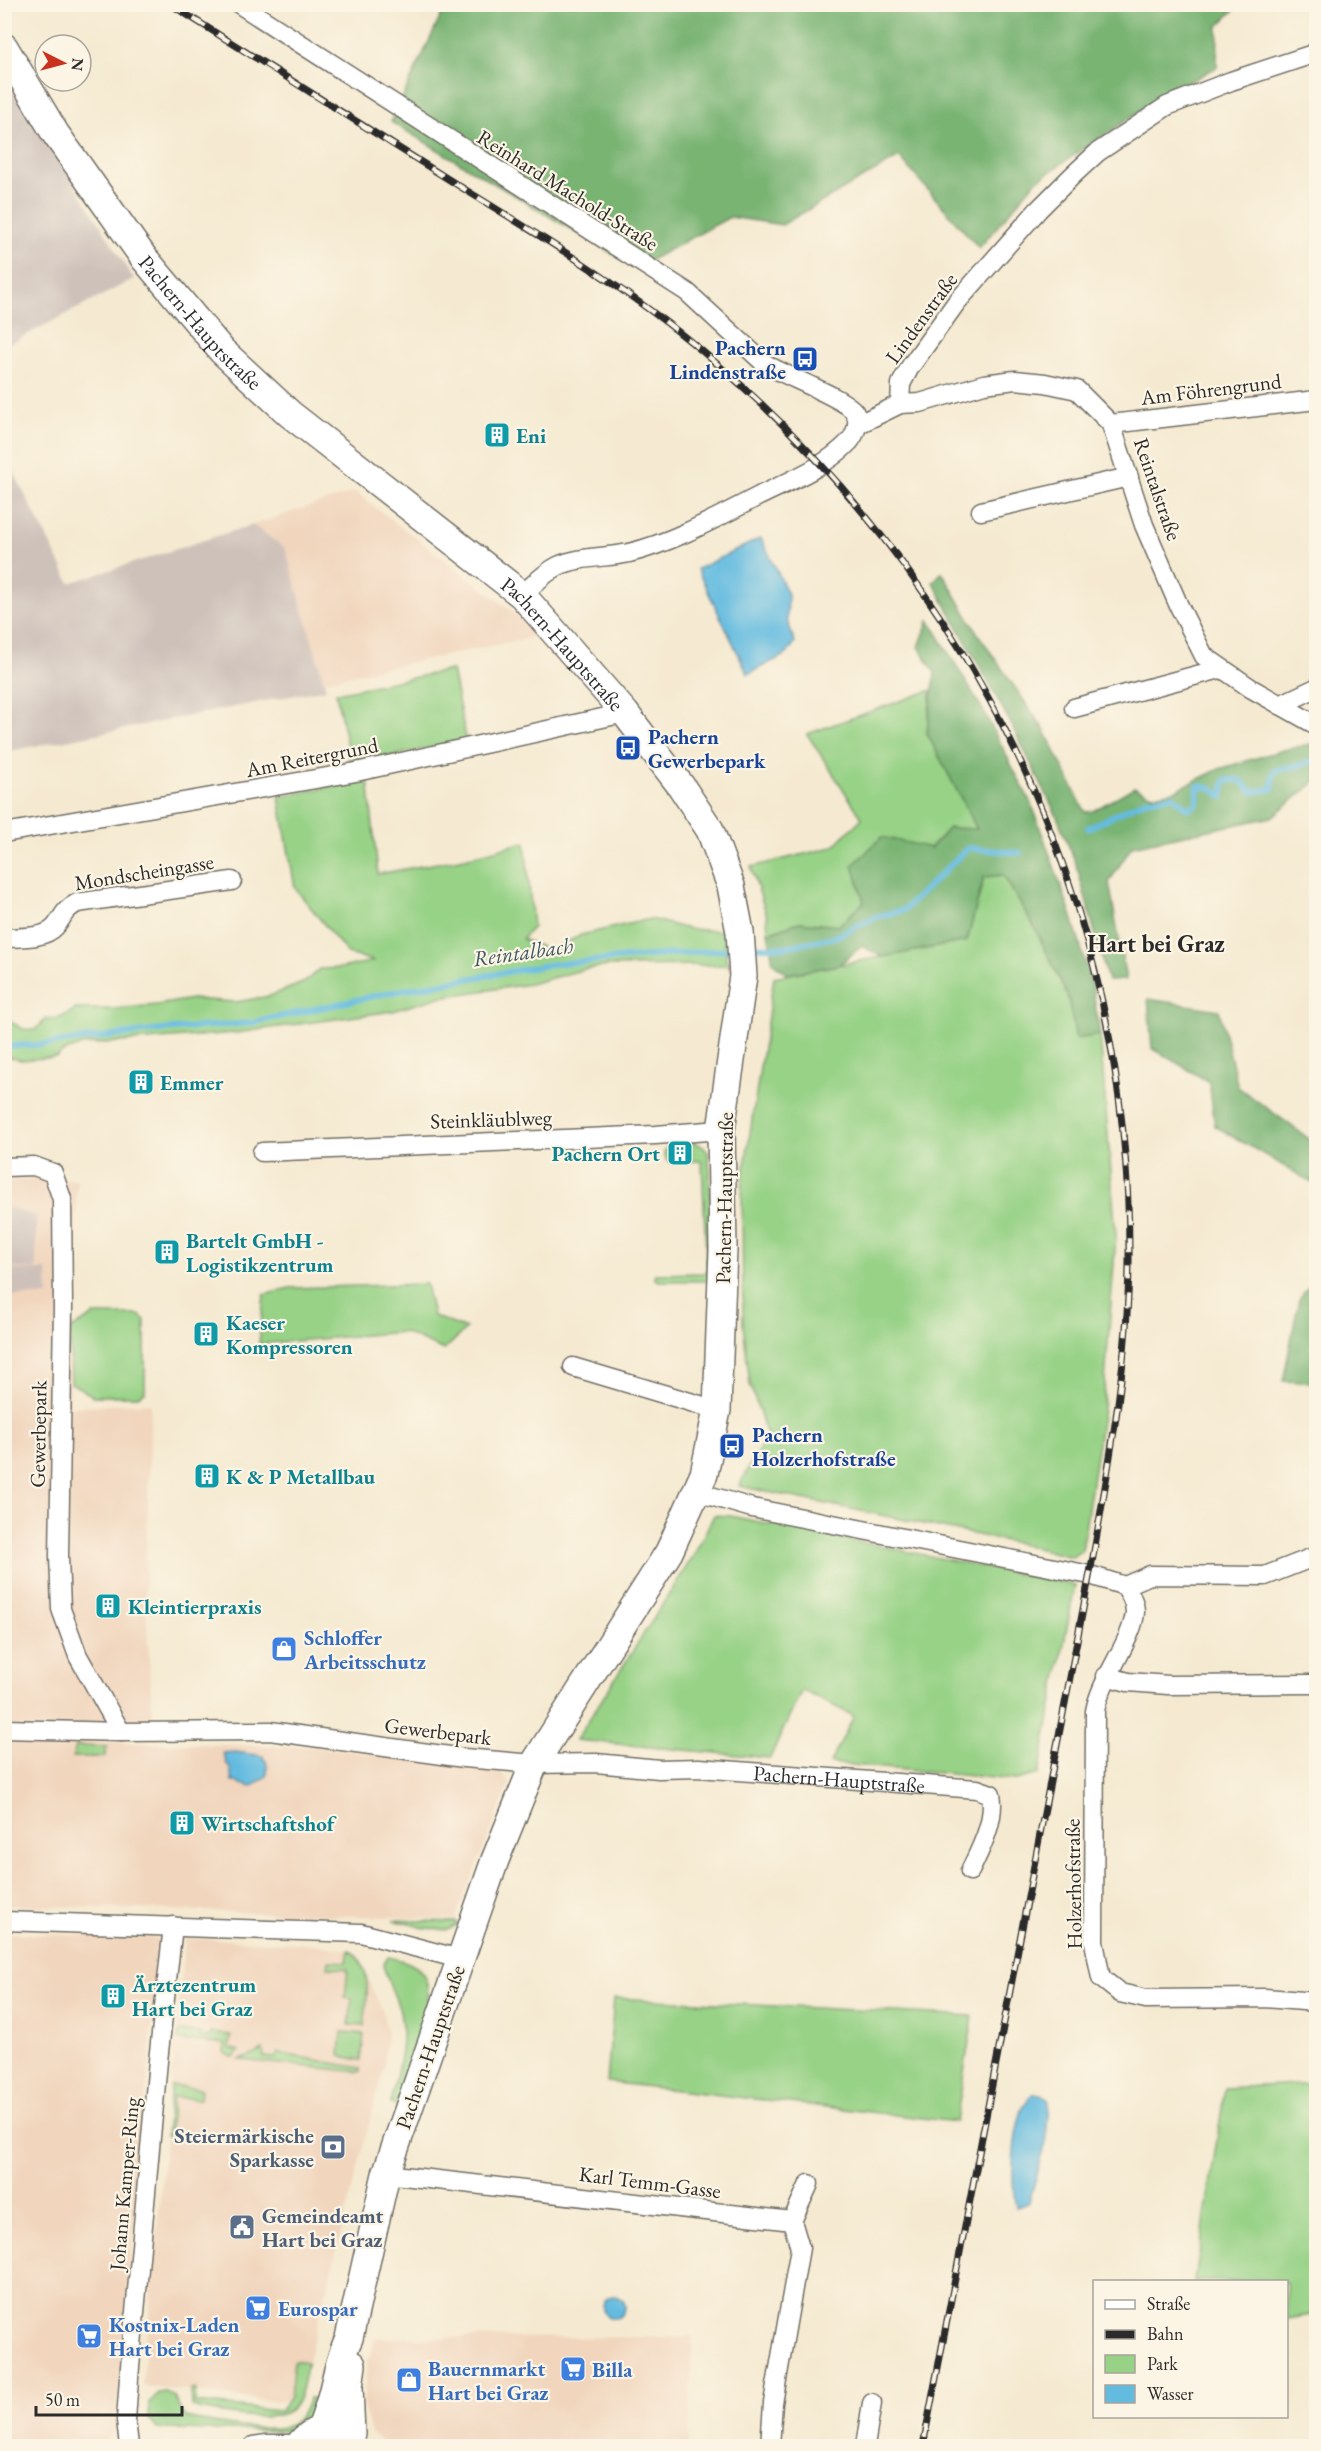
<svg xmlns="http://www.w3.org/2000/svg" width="1321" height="2451" viewBox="0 0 1321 2451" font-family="'EB Garamond',serif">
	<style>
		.built { fill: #f1d5bd }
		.industrial { fill: #cec1ba }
		.green { fill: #97d286; stroke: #617e58; stroke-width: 1.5 }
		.forest { fill: #79b473; stroke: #52704f; stroke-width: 1.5 }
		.water { fill: #63bbe0; stroke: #477386; stroke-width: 1.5 }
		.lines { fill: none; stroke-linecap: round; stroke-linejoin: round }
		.stream { stroke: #63bbe0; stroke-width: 6 }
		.minor-casing { stroke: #726e65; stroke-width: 21 }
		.secondary-casing { stroke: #726e65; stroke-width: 30 }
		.minor { stroke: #fff; stroke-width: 18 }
		.secondary { stroke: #fff; stroke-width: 27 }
		.rail-casing { stroke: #2b2b2b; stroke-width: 7 }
		.rail { stroke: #fcf5e5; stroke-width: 4.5; stroke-dasharray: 14; stroke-linecap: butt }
		.labels { text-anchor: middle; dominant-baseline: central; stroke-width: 4.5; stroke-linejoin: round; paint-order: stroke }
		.street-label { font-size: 21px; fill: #2b2b2b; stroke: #fcf5e5 }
		.transit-label { font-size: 21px; font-weight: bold; fill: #164399; stroke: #fcf5e5; text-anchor: start }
		.culture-label { font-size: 21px; font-weight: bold; fill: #0d838f; stroke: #fcf5e5; text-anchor: start }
		.shop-label { font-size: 21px; font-weight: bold; fill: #366cbe; stroke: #fcf5e5; text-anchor: start }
		.service-label { font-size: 21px; font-weight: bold; fill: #4e5e75; stroke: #fcf5e5; text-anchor: end }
		.water-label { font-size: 22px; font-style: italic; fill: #3c5661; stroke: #fcf5e5 }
		.quarter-label { font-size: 24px; font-weight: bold; fill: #2b2b2b; stroke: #fcf5e5 }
	</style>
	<rect width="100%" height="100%" fill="#fcf5e5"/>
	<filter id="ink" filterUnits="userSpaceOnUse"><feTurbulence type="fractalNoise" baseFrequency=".0167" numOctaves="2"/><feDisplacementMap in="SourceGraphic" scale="12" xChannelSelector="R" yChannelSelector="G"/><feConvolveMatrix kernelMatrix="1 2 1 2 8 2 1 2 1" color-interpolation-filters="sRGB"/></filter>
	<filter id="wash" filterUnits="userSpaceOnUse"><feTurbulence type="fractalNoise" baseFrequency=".008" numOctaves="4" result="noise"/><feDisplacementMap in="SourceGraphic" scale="24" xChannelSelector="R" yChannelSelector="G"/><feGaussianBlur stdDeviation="1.35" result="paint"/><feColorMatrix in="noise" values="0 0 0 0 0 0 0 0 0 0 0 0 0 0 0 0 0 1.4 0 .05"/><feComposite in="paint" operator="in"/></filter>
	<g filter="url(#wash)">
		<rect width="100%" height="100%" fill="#f5ead1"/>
		<g class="built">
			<polygon points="4,478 58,587 355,492 544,635 5,747"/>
			<polygon points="46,1178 77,1180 70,1407 151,1403 145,1590 153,1724 5,1729 5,1181"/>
			<polygon points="5,1740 316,1747 498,1769 510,1783 455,1919 5,1905"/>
			<polygon points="5,1933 161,1938 115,2430 103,2444 91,2446 5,2446"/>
			<polygon points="185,1938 313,1944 349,1950 357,1955 383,2012 387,2033 384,2066 306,2369 290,2397 280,2402 142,2386"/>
			<polygon points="692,2337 689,2446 387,2446 371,2433 363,2405 368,2357 371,2356 374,2338"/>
		</g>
		<g class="industrial">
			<polygon points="4,71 134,279 5,346 4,346"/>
			<polygon points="5,455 70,583 252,525 285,548 326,689 5,752"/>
			<polygon points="4,1206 36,1216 36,1269 5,1268"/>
			<polygon points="5,1270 47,1270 48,1296 5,1296"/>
		</g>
		<g class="green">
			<polygon points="452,670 466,740 351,765 336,693"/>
			<path d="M931,690L927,733L977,829L949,828C916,865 875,892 838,926L799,922L768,933L767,916L751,867L833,847L862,818L807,734Z"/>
			<polygon points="368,779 378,874 465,858 525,842 533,927 522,939 550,951 581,935 650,919 689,929 724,931 727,965 608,966 585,969 530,984 440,997 393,1011 236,1033 82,1045 61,1053 58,1057 21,1060 5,1056 5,1024 11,1022 23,1029 35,1030 46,1019 60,1018 76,1009 114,1009 157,1005 192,999 236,1002 270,996 305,982 319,969 341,968 374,961 348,954 295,888 279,797"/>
			<polygon points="1004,875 1035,928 1068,997 1076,1039 1100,1035 1116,1236 1103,1408 1082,1550 1072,1557 1016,1543 739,1486 767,1435 750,1384 743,1324 742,1185 774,977 967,941 984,877"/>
			<polygon points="693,1142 702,1146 708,1152 710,1171 710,1278 706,1281 659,1281 655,1279 655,1274 705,1273 707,1271 702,1163 699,1161 670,1162 667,1161 664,1152 669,1144"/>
			<polygon points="426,1284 433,1316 466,1329 444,1350 403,1332 259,1344 264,1295 289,1288"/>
			<polygon points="94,1315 139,1315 145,1320 145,1392 138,1396 93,1396 71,1383 70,1330"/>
			<polygon points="714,1515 730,1516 1075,1585 1039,1774 1016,1780 830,1763 854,1716 802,1690 770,1758 576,1740 694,1555"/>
			<polygon points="76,1746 107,1747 105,1757 73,1757"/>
			<polygon points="393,1920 456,1922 458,1924 448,1930 425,1928"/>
			<path d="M349,1950C374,1966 367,2001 364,2026L349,2025L352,1998L345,1997L348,1969L328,1967L329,1961L347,1962Z"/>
			<path d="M388,1957C401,1960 421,1964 426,1980C434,2007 406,2077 396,2105L390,2104C396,2075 407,2041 400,2012C396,1995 386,1981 383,1963Z"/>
			<polygon points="614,1998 973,2016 956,2122 607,2082"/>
			<polygon points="179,2032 200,2033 200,2036 210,2037 211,2033 231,2035 229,2048 239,2051 234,2058 224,2053 225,2044 178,2040"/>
			<polygon points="342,2032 364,2034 361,2060 340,2056"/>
			<polygon points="263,2050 264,2057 276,2058 277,2053 360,2068 360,2072 240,2060"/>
			<polygon points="1316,2083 1316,2314 1287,2319 1286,2282 1195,2281 1225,2088"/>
			<polygon points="171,2086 201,2089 200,2099 173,2097 169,2136 166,2136"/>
			<path d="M294,2360L307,2362C304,2374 303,2391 296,2403C282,2428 223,2412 198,2409L192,2406L191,2390L196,2389L195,2403L280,2411L290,2397Z"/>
			<path d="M165,2392L173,2395C182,2408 176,2414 194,2420C217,2423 278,2436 295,2422C303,2416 306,2406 309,2398L317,2399C312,2416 304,2425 286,2431L157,2429L149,2419V2404L158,2393Z"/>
		</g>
		<g class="forest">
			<polygon points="446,5 1239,5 1218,26 1217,67 1160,98 1036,181 979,248 899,157 782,225 730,217 636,268 391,122"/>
			<polygon points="942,572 978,634 1045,731 1085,812 1093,811 1134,787 1153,795 1174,791 1219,769 1283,750 1316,743 1316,781 1272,817 1132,846 1109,882 1126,980 1108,981 1077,867 1056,814 1010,722 933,582"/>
			<polygon points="929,620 983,710 1032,805 1072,917 1093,990 1100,1035 1076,1039 1068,997 1035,928 1003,875 984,877 967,941 883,957 862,946 839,965 788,974 773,963 768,933 799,922 838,926 864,902 853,865 882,837 931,848 949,828 977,829 927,733 935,673 919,647"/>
			<polygon points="1148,999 1219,1010 1238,1087 1316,1144 1316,1185 1215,1126 1209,1082 1152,1048"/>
			<polygon points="1316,1277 1316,1383 1283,1381 1299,1299"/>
		</g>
		<g class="water">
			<polygon points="761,538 788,594 787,620 795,642 787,654 748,674 697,569"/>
			<polygon points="236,1752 263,1756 267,1764 267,1776 251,1787 232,1781 230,1766 227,1765 223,1753"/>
			<path d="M1032,2094H1042L1049,2101L1046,2142L1029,2203L1016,2207C1010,2177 1013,2139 1022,2110C1023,2105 1028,2099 1032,2094Z"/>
			<circle cx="614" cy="2307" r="11"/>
		</g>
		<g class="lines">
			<g class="stream">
				<path d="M1088,828L1146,800L1173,796L1188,809L1197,804L1198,786L1211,788L1222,797L1225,780H1240L1252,792L1272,789L1274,771C1289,766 1304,767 1316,759"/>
				<polyline points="747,947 785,947 835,937 878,916 904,910 968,848 1020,853"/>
				<polyline points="4,1046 38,1045 161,1030 251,1023 397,991 554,964 734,949"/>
			</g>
		</g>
	</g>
	<g filter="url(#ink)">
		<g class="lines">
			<g class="minor-casing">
				<g id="minor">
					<path d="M239,4L687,292L764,363C782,375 848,399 855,413C860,422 856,434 849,442C825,467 790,481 759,496C718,517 674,542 629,553C607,558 579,556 558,566C544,573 533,585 522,595"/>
					<polyline points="900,404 901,384 910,367 956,303 1038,210 1073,175 1098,152 1167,106 1231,81 1316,53"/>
					<polyline points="1111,424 1316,400"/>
					<polyline points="857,425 900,404 920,403 984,384 1015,380 1045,383 1077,390 1111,424 1144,525 1179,606 1204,656 1252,689 1316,725"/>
					<polyline points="981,511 1129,477"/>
					<polyline points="1280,705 1316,688"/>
					<polyline points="1074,708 1220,669"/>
					<polyline points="4,833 356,772 625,713"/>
					<path d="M4,938C20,937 44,939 55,927C65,916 61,912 77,903L232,881"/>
					<polyline points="262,1152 655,1135 721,1130"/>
					<polyline points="4,1167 34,1166 53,1173 62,1199 63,1308 59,1556 61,1609 78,1656 121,1732"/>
					<polyline points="573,1367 717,1410"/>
					<path d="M697,1492L752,1508L1090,1575L1125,1586C1130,1594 1135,1602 1135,1612C1133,1640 1101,1678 1095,1711L1094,1942L1101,1978L1120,1993L1146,1999L1265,1998L1316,2002"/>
					<polyline points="1125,1586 1150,1575 1265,1576 1316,1556"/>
					<polyline points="1106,1676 1128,1682 1168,1685 1316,1684"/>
					<path id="s1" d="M4,1729L121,1732L270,1731L464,1758L534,1764L596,1763L659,1769L699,1768L977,1789L991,1794C996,1820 981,1848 970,1871"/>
					<polyline points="4,1921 361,1933 460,1959"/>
					<polyline points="386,2174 792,2221 800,2248 773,2403 770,2446"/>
					<polyline points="792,2221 809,2184"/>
					<polyline points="129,2446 126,2420 129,2378 158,2061 173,1926"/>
					<polyline points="253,2446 267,2444 299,2444"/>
					<polyline points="865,2446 872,2403"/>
				</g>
			</g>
			<g class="secondary-casing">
				<g id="secondary">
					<path id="s2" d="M4,47L55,133L144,258L222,351L290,414L522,595L625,713L681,786L710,830L731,886L740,932L743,976L721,1130L723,1250L717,1410L704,1474L669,1552L534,1764L495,1860L386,2174L349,2338C335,2367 334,2400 320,2430"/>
					<polyline points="351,2434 349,2387 352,2365"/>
					<path d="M298,2446C307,2434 320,2427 335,2428"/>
				</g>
			</g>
			<use href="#minor" class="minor"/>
			<use href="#secondary" class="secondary"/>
			<g class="rail-casing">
				<path id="rail" d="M170,4C265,64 360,124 456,184C540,236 626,287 702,351C975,579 1132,905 1129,1262C1128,1362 1110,1459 1093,1557L923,2446"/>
			</g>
			<use href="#rail" class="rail"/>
		</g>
	</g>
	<defs>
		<g id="bus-square" transform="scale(1.35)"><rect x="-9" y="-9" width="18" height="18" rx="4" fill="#1a4fb4" stroke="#fcf5e5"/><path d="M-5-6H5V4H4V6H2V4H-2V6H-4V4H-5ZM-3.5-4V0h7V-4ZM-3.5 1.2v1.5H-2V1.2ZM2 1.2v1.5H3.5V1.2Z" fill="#fff"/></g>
		<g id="building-square" transform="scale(1.35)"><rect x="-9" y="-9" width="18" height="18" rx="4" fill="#0f9aa8" stroke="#fcf5e5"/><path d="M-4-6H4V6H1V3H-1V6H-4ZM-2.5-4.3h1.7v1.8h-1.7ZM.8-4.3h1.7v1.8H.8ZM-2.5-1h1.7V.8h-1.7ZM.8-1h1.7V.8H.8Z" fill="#fff"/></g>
		<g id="shop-square" transform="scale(1.35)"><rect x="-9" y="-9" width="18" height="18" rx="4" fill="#3f7fe0" stroke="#fcf5e5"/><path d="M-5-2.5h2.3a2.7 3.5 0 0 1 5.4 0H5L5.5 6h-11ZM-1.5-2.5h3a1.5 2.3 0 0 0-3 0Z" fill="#fff"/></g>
		<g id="bank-square" transform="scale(1.35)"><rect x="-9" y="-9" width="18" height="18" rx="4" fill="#5c6f8a" stroke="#fcf5e5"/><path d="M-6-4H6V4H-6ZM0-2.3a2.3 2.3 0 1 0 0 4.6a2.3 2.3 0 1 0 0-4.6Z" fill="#fff"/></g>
		<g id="civic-square" transform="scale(1.35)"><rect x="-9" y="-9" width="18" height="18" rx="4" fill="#5c6f8a" stroke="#fcf5e5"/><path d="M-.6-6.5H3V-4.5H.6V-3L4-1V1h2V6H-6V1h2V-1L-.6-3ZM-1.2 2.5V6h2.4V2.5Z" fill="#fff"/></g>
		<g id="supermarket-square" transform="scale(1.35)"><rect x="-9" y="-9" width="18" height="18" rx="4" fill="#3f7fe0" stroke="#fcf5e5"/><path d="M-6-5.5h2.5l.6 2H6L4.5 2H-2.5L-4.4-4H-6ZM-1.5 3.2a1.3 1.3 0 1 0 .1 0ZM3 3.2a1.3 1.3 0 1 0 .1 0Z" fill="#fff"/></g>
	</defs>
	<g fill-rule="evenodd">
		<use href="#bus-square" x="805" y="359"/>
		<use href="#building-square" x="497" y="435"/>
		<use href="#bus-square" x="628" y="748"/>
		<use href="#building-square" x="141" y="1082"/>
		<use href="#building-square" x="680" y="1153"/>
		<use href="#building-square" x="167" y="1252"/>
		<use href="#building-square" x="206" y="1334"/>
		<use href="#bus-square" x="732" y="1446"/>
		<use href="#building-square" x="207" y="1476"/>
		<use href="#building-square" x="108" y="1606"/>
		<use href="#shop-square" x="284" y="1649"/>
		<use href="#building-square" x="182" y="1823"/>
		<use href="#building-square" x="113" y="1996"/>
		<use href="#bank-square" x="333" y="2147"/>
		<use href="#civic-square" x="242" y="2227"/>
		<use href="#supermarket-square" x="258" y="2308"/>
		<use href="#supermarket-square" x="89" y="2336"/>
		<use href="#supermarket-square" x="573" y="2369"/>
		<use href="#shop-square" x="409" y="2380"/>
	</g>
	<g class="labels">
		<g class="street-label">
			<text transform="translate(568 190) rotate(32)">Reinhard Machold-Straße</text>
			<text transform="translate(921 318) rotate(-54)">Lindenstraße</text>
			<text stroke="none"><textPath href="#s2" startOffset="339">Pachern-Hauptstraße</textPath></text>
			<text transform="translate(1211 389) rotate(-7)">Am Föhrengrund</text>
			<text transform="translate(1158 489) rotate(71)">Reintalstraße</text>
			<text stroke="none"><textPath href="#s2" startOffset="825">Pachern-Hauptstraße</textPath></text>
			<text transform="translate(312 757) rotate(-11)">Am Reitergrund</text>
			<text transform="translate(144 872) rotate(-9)">Mondscheingasse</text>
			<text transform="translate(491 1119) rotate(-2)">Steinkläublweg</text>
			<text transform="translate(724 1198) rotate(-89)">Pachern-Hauptstraße</text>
			<text transform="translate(38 1434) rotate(-89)">Gewerbepark</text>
			<text transform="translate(438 1731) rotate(7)">Gewerbepark</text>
			<text stroke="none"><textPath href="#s1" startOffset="838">Pachern-Hauptstraße</textPath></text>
			<text transform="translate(1073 1884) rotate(-91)">Holzerhofstraße</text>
			<text transform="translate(430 2047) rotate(-71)">Pachern-Hauptstraße</text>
			<text transform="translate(650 2182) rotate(7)">Karl Temm-Gasse</text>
			<text transform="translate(124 2184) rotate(-85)">Johann Kamper-Ring</text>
		</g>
		<g class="transit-label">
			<text x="786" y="347" text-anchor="end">Pachern<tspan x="786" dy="24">Lindenstraße</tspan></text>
			<text x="648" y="736">Pachern<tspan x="648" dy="24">Gewerbepark</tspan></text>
			<text x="752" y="1434">Pachern<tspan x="752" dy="24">Holzerhofstraße</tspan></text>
		</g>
		<g class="culture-label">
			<text x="516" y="435">Eni</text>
			<text x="160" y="1082">Emmer</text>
			<text x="660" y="1153" text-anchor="end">Pachern Ort</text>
			<text x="186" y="1240">Bartelt GmbH -<tspan x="186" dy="24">Logistikzentrum</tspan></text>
			<text x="226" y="1322">Kaeser<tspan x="226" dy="24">Kompressoren</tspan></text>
			<text x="226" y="1476">K &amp; P Metallbau</text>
			<text x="128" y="1606">Kleintierpraxis</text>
			<text x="201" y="1823">Wirtschaftshof</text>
			<text x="132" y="1984">Ärztezentrum<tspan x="132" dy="24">Hart bei Graz</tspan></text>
		</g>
		<g class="shop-label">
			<text x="304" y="1637">Schloffer<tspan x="304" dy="24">Arbeitsschutz</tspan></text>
			<text x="278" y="2308">Eurospar</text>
			<text x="109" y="2324">Kostnix-Laden<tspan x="109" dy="24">Hart bei Graz</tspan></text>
			<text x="428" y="2368">Bauernmarkt<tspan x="428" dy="24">Hart bei Graz</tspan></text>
			<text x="592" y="2369">Billa</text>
		</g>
		<g class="service-label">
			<text x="314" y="2135">Steiermärkische<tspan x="314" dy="24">Sparkasse</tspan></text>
			<text x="262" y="2215" text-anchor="start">Gemeindeamt<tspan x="262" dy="24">Hart bei Graz</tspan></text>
		</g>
		<g class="water-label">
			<text transform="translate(523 952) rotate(-8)">Reintalbach</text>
		</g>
		<g class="quarter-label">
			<text x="1156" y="943">Hart bei Graz</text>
		</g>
	</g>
	<rect width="1321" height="2451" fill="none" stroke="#fcf5e5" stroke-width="24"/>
	<rect x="1093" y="2280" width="195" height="138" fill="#fcf5e5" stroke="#a8a49b" stroke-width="1.5"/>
	<rect x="1105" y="2300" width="30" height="9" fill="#ffffff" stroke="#a8a49b" stroke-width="1.5"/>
	<text x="1147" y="2310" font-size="18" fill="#2b2b2b">Straße</text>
	<rect x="1105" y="2330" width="30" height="9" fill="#2b2b2b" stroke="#a8a49b" stroke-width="1.5"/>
	<text x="1147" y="2340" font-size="18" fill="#2b2b2b">Bahn</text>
	<rect x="1105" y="2355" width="30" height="18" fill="#97d286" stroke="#a8a49b" stroke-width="1.5"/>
	<text x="1147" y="2370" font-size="18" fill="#2b2b2b">Park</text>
	<rect x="1105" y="2385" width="30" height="18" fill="#63bbe0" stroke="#a8a49b" stroke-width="1.5"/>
	<text x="1147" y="2400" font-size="18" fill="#2b2b2b">Wasser</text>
	<g transform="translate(63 63) rotate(96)"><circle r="28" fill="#fcf5e5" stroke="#a8a49b" stroke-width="1.5"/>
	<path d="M0-4.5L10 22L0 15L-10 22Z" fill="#c8321e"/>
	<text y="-9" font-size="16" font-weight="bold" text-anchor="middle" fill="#2b2b2b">N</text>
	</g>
	<path d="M36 2406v9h146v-9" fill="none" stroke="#2b2b2b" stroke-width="3"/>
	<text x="45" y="2406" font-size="18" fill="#2b2b2b" stroke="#fcf5e5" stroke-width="4.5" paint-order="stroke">50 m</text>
</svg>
